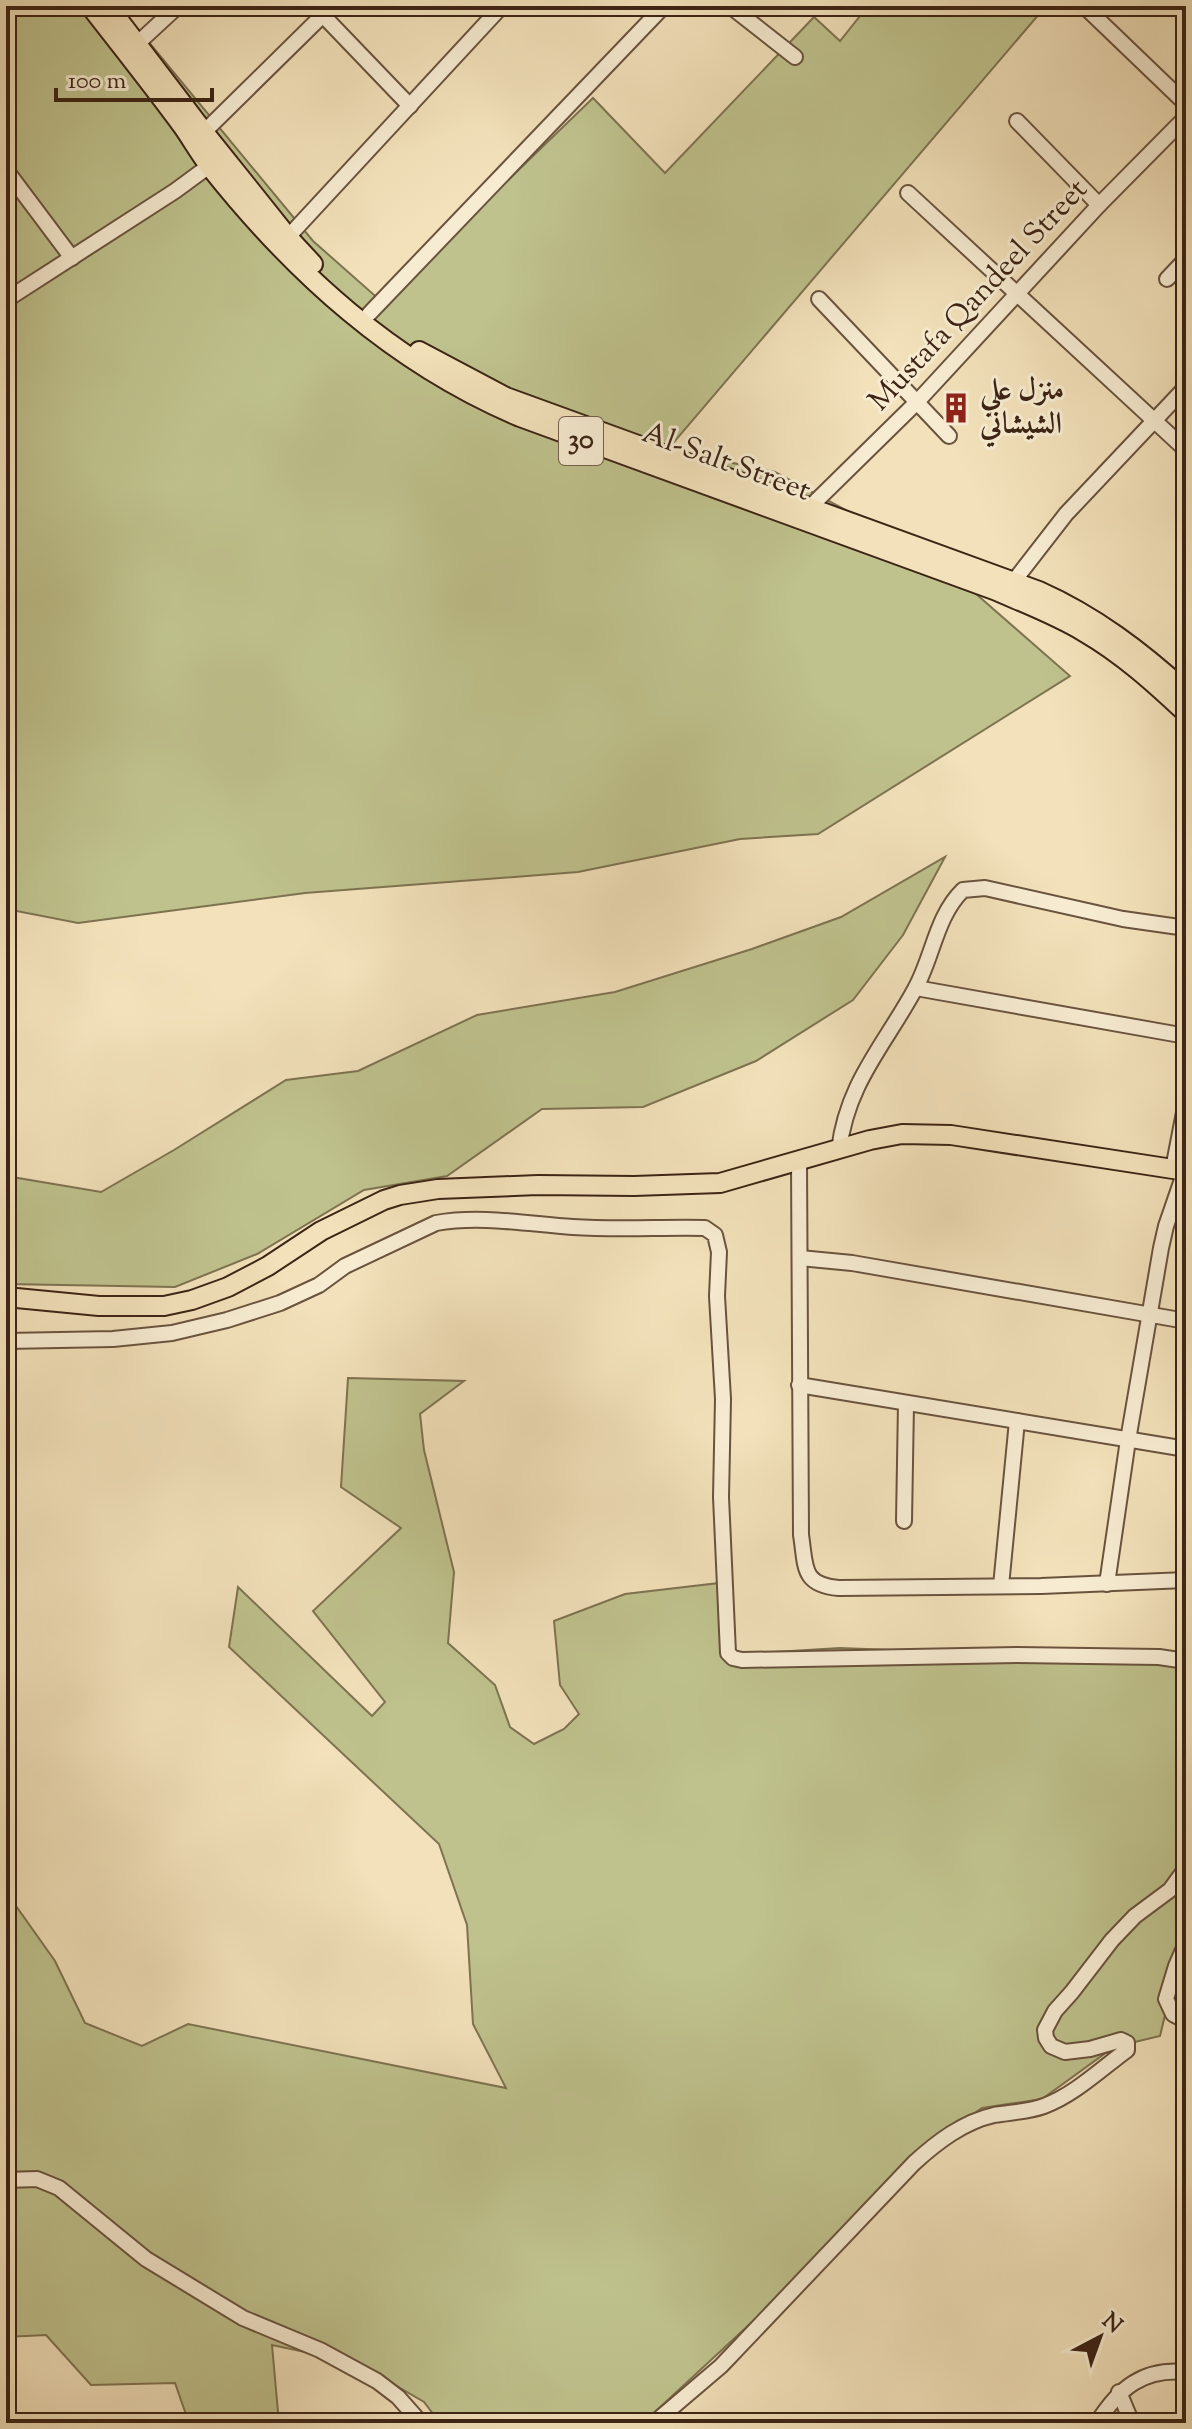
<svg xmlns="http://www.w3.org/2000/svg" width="1192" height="2429" viewBox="0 0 1192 2429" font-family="'Sorts Mill Goudy',Amiri,serif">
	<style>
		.green { fill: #bfc28d; stroke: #7e7351; stroke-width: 2 }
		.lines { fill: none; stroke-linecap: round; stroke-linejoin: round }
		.minor-casing { stroke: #6a533e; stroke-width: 18 }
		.major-casing { stroke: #3c2415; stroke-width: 22 }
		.minor { stroke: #f7ecd2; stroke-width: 14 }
		.major { stroke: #f2e1ba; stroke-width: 18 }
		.labels { text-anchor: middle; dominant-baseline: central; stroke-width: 6; stroke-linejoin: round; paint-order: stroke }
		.shield { fill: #f7ecd2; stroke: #74604e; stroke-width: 2 }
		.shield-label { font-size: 28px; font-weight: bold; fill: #3c2415 }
		.street-label { font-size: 30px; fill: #3c2415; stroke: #f7ecd2 }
		.poi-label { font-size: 30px; font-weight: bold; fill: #3c2415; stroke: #f7ecd2; text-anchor: start }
	</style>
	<rect width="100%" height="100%" fill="#f2e1ba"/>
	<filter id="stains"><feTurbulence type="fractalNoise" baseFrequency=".0025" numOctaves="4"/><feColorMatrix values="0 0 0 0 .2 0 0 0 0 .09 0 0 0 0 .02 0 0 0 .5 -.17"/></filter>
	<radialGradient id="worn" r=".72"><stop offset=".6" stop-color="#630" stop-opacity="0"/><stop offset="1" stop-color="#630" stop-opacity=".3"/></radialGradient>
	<g class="green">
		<polygon points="6,6 119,6 313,241 382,302 593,98 665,173 814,17 840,41 868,6 1046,6 668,449 775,472 935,558 1070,676 818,834 740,839 578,872 305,893 78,923 6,909"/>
		<polygon points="945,857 903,935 853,1000 756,1061 643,1107 542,1109 447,1176 364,1190 257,1254 175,1287 6,1284 6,1176 101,1192 174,1150 286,1080 358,1071 477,1015 615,992 752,949 841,917"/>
		<polygon points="348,1378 464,1381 420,1414 424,1450 454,1572 448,1643 495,1685 510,1727 534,1744 564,1729 579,1714 560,1685 554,1621 625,1594 728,1582 722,1655 840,1648 1186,1661 1186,1928 1160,2036 1114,2047 1042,2099 982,2108 936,2140 805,2273 643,2423 440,2423 424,2402 357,2363 272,2345 279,2423 189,2423 175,2383 91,2385 46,2335 6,2337 6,1892 55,1961 85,2023 142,2046 188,2024 506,2088 473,2024 467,1925 439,1844 229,1647 238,1587 372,1716 385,1702 313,1611 401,1528 341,1487"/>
	</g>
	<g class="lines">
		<g class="minor-casing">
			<g id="minor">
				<polyline points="314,6 410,106"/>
				<polyline points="730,6 795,57"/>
				<polyline points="900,6 902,8"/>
				<polyline points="1084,6 1186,104"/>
				<polyline points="138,43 178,6"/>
				<polyline points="1017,121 1099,205"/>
				<polyline points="204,132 332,6"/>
				<polyline points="6,170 72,258"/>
				<polyline points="908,193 1186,450"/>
				<polyline points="288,237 502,6"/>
				<polyline points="1167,279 1186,259"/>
				<polyline points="819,299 949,436"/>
				<polyline points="6,300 175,191 209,166"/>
				<polyline points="369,314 664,6"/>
				<polyline points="808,509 917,402 1099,205 1186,117"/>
				<polyline points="1014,581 1066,514 1186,387"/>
				<polyline points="916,988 1186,1036"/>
				<path d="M839,1150C847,1083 884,1046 915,989C933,957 936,916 963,890L985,888L1123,919L1186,928"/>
				<path d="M799,1161L801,1535C806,1566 801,1585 839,1588L1041,1586L1186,1580"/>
				<polyline points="1173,1169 1186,1102"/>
				<polyline points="800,1258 852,1263 1186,1321"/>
				<path d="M6,1341L113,1339L172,1333L227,1320L280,1303L319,1285L345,1266L436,1223C481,1215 528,1224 573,1227C617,1230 661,1227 705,1228L715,1235L719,1252L717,1296L723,1399L721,1497L728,1653L733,1658L742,1660L1017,1655L1159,1657L1186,1661"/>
				<polyline points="799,1385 1186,1449"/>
				<polyline points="904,1521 906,1404"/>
				<polyline points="1107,1584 1128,1440 1161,1248 1166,1226 1185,1171"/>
				<polyline points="1001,1586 1017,1421"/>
				<polyline points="1186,1943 1176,1966 1166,1999 1173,2014 1186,2021"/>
				<polyline points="6,2180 37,2179 59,2188 146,2259 243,2318 320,2350 377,2381 398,2397 421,2423"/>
				<polyline points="1119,2392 1132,2423"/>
				<path d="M654,2423L721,2366L914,2163C937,2142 963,2122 994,2115C1011,2112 1028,2112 1044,2106C1074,2095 1101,2069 1127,2050V2043L1121,2040L1090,2049L1065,2052L1051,2046L1046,2038L1045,2030L1055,2011L1072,1992L1112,1940L1135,1916L1170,1890L1186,1868"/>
				<path d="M1097,2423C1119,2388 1143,2368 1186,2372"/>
			</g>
		</g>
		<g class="major-casing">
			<g id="major">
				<path d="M90,6C121,46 153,86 183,127C192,140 200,154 210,167C294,273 394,364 520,417L994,590C1024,603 1056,615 1084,632C1122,654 1154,683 1186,713"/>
				<polyline points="108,6 204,132 288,237 313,264"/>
				<path d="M419,351L506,397L1039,591C1095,616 1141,651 1186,692"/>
				<polyline points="6,1297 99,1306 164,1306 192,1300 228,1287 268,1266 321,1231 384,1200 400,1195 438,1189 538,1185 634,1186 720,1183 870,1140 902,1134 951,1135 1186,1171"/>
			</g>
		</g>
		<use href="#minor" class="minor"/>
		<use href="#major" class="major"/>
	</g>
	<defs>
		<g id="building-bare" transform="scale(2.4)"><path d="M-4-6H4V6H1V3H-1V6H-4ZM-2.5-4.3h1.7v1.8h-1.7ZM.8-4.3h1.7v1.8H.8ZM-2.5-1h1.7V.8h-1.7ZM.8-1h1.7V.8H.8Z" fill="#8f2418" stroke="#f7ecd2" stroke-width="2.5" paint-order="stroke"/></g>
	</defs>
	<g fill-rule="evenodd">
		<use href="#building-bare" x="956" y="408"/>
	</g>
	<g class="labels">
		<rect class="shield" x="559" y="417" width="44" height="48" rx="6"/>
		<g class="shield-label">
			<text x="581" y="441">30</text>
		</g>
		<g class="street-label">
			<text transform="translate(979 296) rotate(-47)">Mustafa Qandeel Street</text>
			<text transform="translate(726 463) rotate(20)">Al-Salt Street</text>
		</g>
		<g class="poi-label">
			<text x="980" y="391">منزل علي<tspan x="980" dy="34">الشيشاني</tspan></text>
		</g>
	</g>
	<rect width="1192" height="2429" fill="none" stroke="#f2e1ba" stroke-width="32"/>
	<rect x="8" y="8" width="1176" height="2413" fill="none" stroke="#3c2415" stroke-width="4"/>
	<rect x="16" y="16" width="1160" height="2397" fill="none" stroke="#3c2415" stroke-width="2"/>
	<g transform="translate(1100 2337) rotate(41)" stroke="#f7ecd2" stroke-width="6" paint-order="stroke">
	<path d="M0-6L14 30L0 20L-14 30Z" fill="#3c2415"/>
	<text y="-12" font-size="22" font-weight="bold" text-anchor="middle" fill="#3c2415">N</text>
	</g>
	<path d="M56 88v12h156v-12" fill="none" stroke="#3c2415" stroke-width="4"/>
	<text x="68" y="88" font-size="24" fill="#3c2415" stroke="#f7ecd2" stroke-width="6" paint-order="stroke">100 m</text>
	<rect width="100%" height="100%" filter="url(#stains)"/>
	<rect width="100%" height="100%" fill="url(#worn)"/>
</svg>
